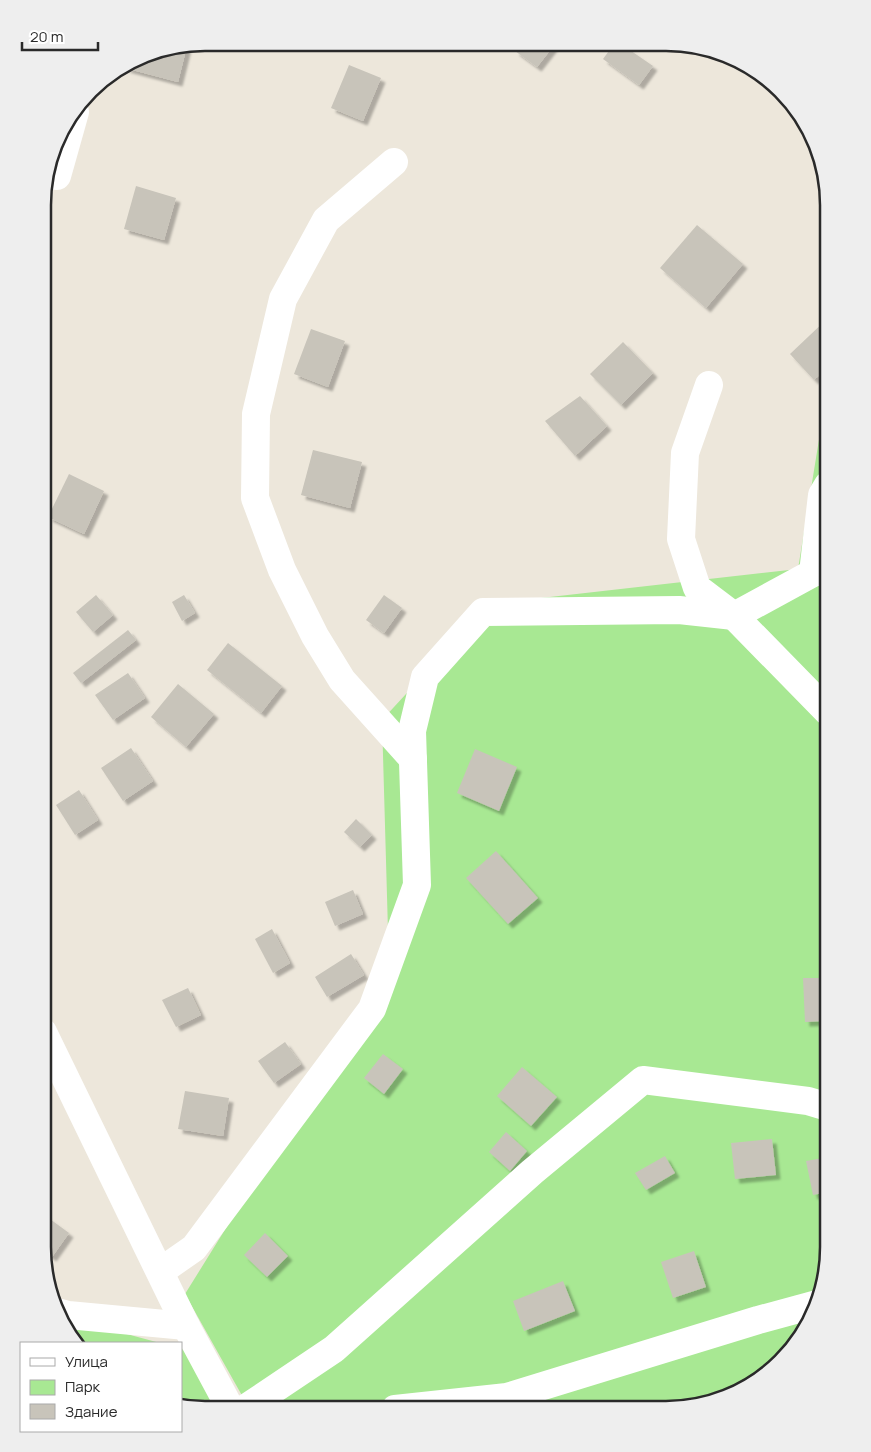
<svg xmlns="http://www.w3.org/2000/svg" width="871" height="1452" viewBox="0 0 871 1452" font-family="Manrope,sans-serif">
	<style>
		.green { fill: #a8e893 }
		.building { fill: #c8c4ba; filter: url(#shadow) }
		.lines { fill: none; stroke-linecap: round; stroke-linejoin: round }
		.minor { stroke: #fff; stroke-width: 28 }
		.rim { fill: none; stroke: #2a2a2a; stroke-width: 2.5 }
	</style>
	<defs>
		<filter id="shadow"><feDropShadow dx="4.5" dy="4.5" stdDeviation="1" flood-color="#0004"/></filter>
	</defs>
	<rect width="100%" height="100%" fill="#ede7db"/>
	<g class="green">
		<polygon points="828,384 828,1258 816,1309 795,1346 728,1397 666,1409 249,1408 185,1294 389,966 382,720 489,604 798,569"/>
		<polygon points="60,1316 160,1343 81,1343"/>
		<polygon points="181,1349 197,1353 218,1408 181,1407"/>
	</g>
	<g class="building">
		<polygon points="520,43 532,43 555,44 537,67 515,51"/>
		<polygon points="614,44 621,44 653,66 639,85 603,59"/>
		<polygon points="187,46 178,82 125,68 143,55"/>
		<polygon points="349,65 381,78 363,121 331,108"/>
		<polygon points="136,186 176,198 164,240 124,229"/>
		<polygon points="697,225 743,264 706,308 660,268"/>
		<polygon points="828,318 828,367 814,380 790,354"/>
		<polygon points="311,329 345,341 328,387 294,374"/>
		<polygon points="623,342 653,373 621,405 590,374"/>
		<polygon points="580,396 607,426 575,456 545,421"/>
		<polygon points="313,450 362,462 350,508 301,495"/>
		<polygon points="69,474 104,491 84,534 48,517"/>
		<polygon points="96,595 113,615 93,632 76,612"/>
		<polygon points="184,595 195,613 182,621 172,602"/>
		<polygon points="384,595 402,608 384,633 366,620"/>
		<polygon points="128,630 136,640 81,683 73,673"/>
		<polygon points="228,643 282,686 261,713 207,670"/>
		<polygon points="128,673 145,698 113,720 95,695"/>
		<polygon points="178,684 214,714 186,747 151,717"/>
		<polygon points="131,748 153,781 123,801 101,768"/>
		<polygon points="475,749 517,767 499,811 457,793"/>
		<polygon points="79,790 98,820 75,835 56,805"/>
		<polygon points="356,819 372,835 360,847 344,832"/>
		<polygon points="496,851 538,898 508,924 466,878"/>
		<polygon points="353,890 363,914 335,926 325,902"/>
		<polygon points="272,929 290,963 273,973 255,939"/>
		<polygon points="351,954 364,975 327,997 315,977"/>
		<polygon points="803,978 828,978 828,1021 805,1022"/>
		<polygon points="188,988 201,1015 176,1027 162,1000"/>
		<polygon points="285,1042 301,1064 274,1083 258,1061"/>
		<polygon points="826,1047 828,1048 828,1078 819,1076"/>
		<polygon points="383,1054 403,1069 384,1094 364,1078"/>
		<polygon points="522,1067 557,1097 531,1126 497,1096"/>
		<polygon points="185,1091 229,1098 223,1136 178,1129"/>
		<polygon points="506,1132 527,1151 510,1171 489,1152"/>
		<polygon points="772,1139 776,1175 735,1179 731,1143"/>
		<polygon points="665,1156 675,1173 646,1190 635,1173"/>
		<polygon points="828,1157 828,1192 813,1195 806,1161"/>
		<polygon points="43,1214 69,1233 52,1257 43,1251"/>
		<polygon points="265,1233 288,1256 267,1277 244,1255"/>
		<polygon points="694,1251 706,1287 673,1298 661,1262"/>
		<polygon points="563,1281 575,1311 524,1331 513,1301"/>
		<polygon points="584,1403 586,1409 566,1409"/>
	</g>
	<g class="lines">
		<g class="minor">
			<polyline points="394,162 326,220 283,299 256,414 255,498 282,570 315,636 342,680 413,759"/>
			<polyline points="47,174 57,176 75,112"/>
			<polyline points="709,385 685,453 681,539 697,588 734,616 828,712"/>
			<polyline points="813,573 822,495 828,485"/>
			<polyline points="43,1032 186,1326 230,1408"/>
			<polyline points="161,1271 194,1248 372,1009 417,885 412,731 425,677 483,612 679,610 734,616 813,573 828,569"/>
			<polyline points="57,1312 68,1315 186,1326"/>
			<polyline points="246,1408 334,1349 532,1172 643,1080 808,1101 828,1107"/>
			<polyline points="395,1409 507,1397 758,1320 817,1304"/>
		</g>
	</g>
	<path d="M0 0H871V1452H0ZM205 51H666A154 154 0 0 1 820 205V1247A154 154 0 0 1 666 1401H205A154 154 0 0 1 51 1247V205A154 154 0 0 1 205 51Z" fill="#eee" fill-rule="evenodd"/>
	<path class="rim" d="M205 51H666A154 154 0 0 1 820 205V1247A154 154 0 0 1 666 1401H205A154 154 0 0 1 51 1247V205A154 154 0 0 1 205 51Z"/>
	<rect x="20" y="1342" width="162" height="90" fill="#ffffff" stroke="#aaaaaa"/>
	<rect x="30" y="1358" width="25" height="8" fill="#ffffff" stroke="#aaaaaa"/>
	<text x="65" y="1367" font-size="15" fill="#2a2a2a">Улица</text>
	<rect x="30" y="1380" width="25" height="15" fill="#a8e893" stroke="#aaaaaa"/>
	<text x="65" y="1392" font-size="15" fill="#2a2a2a">Парк</text>
	<rect x="30" y="1404" width="25" height="15" fill="#c8c4ba" stroke="#aaaaaa"/>
	<text x="65" y="1417" font-size="15" fill="#2a2a2a">Здание</text>
	<path d="M22 42v8h76v-8" fill="none" stroke="#2a2a2a" stroke-width="2.5"/>
	<text x="30" y="42" font-size="15" fill="#2a2a2a" stroke="#ffffff" stroke-width="4" paint-order="stroke">20 m</text>
</svg>
